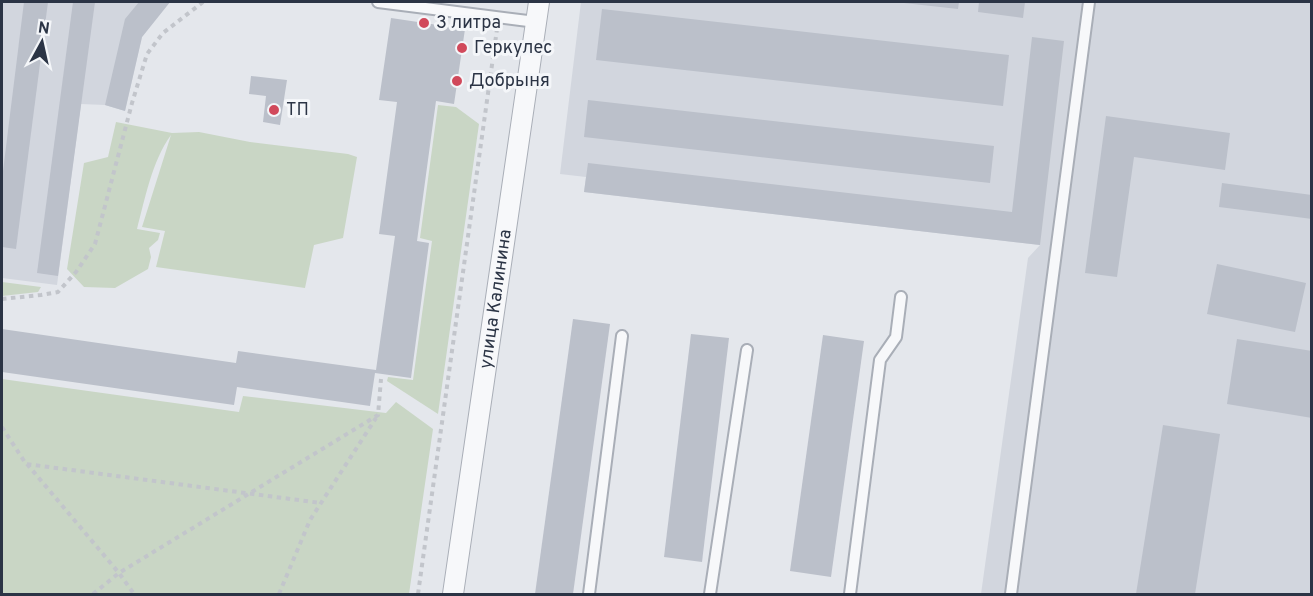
<svg xmlns="http://www.w3.org/2000/svg" width="1313" height="596" viewBox="0 0 1313 596" font-family="Overpass,sans-serif">
	<style>
		.built { fill: #d2d6de }
		.green { fill: #c9d6c5 }
		.building { fill: #bbc0ca }
		.lines { fill: none; stroke-linecap: round; stroke-linejoin: round }
		.lane-casing { stroke: #a9aeb7; stroke-width: 14 }
		.street-casing { stroke: #a9aeb7; stroke-width: 22 }
		.path { stroke: #c2c5cb; stroke-width: 4; stroke-dasharray: 4.5 4.5; stroke-linecap: butt }
		.lane { stroke: #f7f8fa; stroke-width: 10 }
		.street { stroke: #f7f8fa; stroke-width: 20 }
		.poi-dot { fill: #d1495b; stroke: #f4f6f9; stroke-width: 2 }
		.labels { text-anchor: middle; dominant-baseline: central; stroke-width: 6; stroke-linejoin: round; paint-order: stroke }
		.poi-label { font-size: 18px; fill: #2b3445; stroke: #f4f6f9; text-anchor: start }
		.street-label { font-size: 18px; fill: #2b3445; stroke: #f4f6f9 }
	</style>
	<rect width="100%" height="100%" fill="#e4e7ec"/>
	<g class="built">
		<polygon points="2,2 170,2 142,37 125,111 105,105 81,104 57,285 2,278"/>
		<polygon points="581,2 1311,2 1311,594 981,594 1028,258 1040,245 584,192 586,177 560,174"/>
	</g>
	<g class="green">
		<polygon points="438,105 456,107 479,124 438,414 387,381 388,377 413,380 432,241 420,238"/>
		<path d="M116,122L172,133L199,132L250,142L348,154L357,157L343,238L314,245L305,288L156,267L165,231L142,227L171,135C152,161 145,199 137,229L160,233L158,240L149,248L151,257L148,269L115,288L84,287L67,269L84,163L108,157Z"/>
		<polygon points="2,282 41,287 38,292 2,296"/>
		<polygon points="2,379 239,412 243,396 386,413 396,402 433,429 409,594 2,594"/>
	</g>
	<g class="building">
		<polygon points="24,2 48,2 16,249 2,247 2,179"/>
		<polygon points="73,2 95,2 58,276 37,273"/>
		<polygon points="139,2 170,2 142,37 125,111 105,105 125,19"/>
		<polygon points="905,2 959,2 958,9 904,3"/>
		<polygon points="979,2 1025,2 1023,18 978,12"/>
		<polygon points="602,9 1009,55 1003,106 596,60"/>
		<polygon points="391,18 465,29 454,104 436,101 417,241 429,243 411,378 375,373 370,406 237,387 234,405 2,372 2,329 236,363 238,351 376,370 395,236 379,234 397,102 379,100"/>
		<polygon points="1032,37 1064,41 1040,245 584,192 588,163 1012,212"/>
		<polygon points="251,76 287,80 280,125 263,122 266,96 249,94"/>
		<polygon points="588,100 994,146 990,183 584,137"/>
		<polygon points="1106,116 1230,133 1225,170 1134,157 1117,277 1085,273"/>
		<polygon points="1222,183 1312,195 1312,219 1219,207"/>
		<polygon points="1217,264 1306,283 1295,332 1207,314"/>
		<polygon points="573,319 610,324 573,594 535,594"/>
		<polygon points="691,334 729,338 702,562 664,557"/>
		<polygon points="823,335 864,341 831,577 790,571"/>
		<polygon points="1237,339 1312,351 1312,418 1227,404"/>
		<polygon points="1163,425 1220,434 1195,594 1136,594"/>
	</g>
	<g class="lines">
		<g class="lane-casing">
			<g id="lane">
				<polyline points="378,2 536,22"/>
				<polyline points="589,594 622,336"/>
				<polyline points="710,594 747,350"/>
				<polyline points="850,594 880,360 896,337 901,297"/>
				<polyline points="1011,594 1089,2"/>
			</g>
		</g>
		<g class="street-casing">
			<g id="street">
				<path id="s1" d="M453,594L539,2"/>
			</g>
		</g>
		<g class="path">
			<polyline points="2,299 41,295 58,292 76,272 95,244 132,103 147,54 163,33 203,2"/>
			<polyline points="2,427 26,464 321,503"/>
			<polyline points="27,464 119,573 134,594"/>
			<polyline points="93,594 119,573 378,415 381,379"/>
			<polyline points="279,594 310,520 376,418"/>
			<polyline points="418,594 497,29"/>
		</g>
		<use href="#lane" class="lane"/>
		<use href="#street" class="street"/>
	</g>
	<g class="poi-dot">
		<circle cx="424" cy="23" r="6"/>
		<circle cx="462" cy="48" r="6"/>
		<circle cx="457" cy="81" r="6"/>
		<circle cx="274" cy="110" r="6"/>
	</g>
	<g class="labels">
		<g class="poi-label">
			<text x="436" y="23">3 литра</text>
			<text x="474" y="48">Геркулес</text>
			<text x="469" y="81">Добрыня</text>
			<text x="286" y="110">ТП</text>
		</g>
		<g class="street-label">
			<text stroke="none"><textPath href="#s1" startOffset="298">улица Калинина</textPath></text>
		</g>
	</g>
	<rect width="1313" height="596" fill="none" stroke="#2b3445" stroke-width="6"/>
	<g transform="translate(42 42) rotate(8)" stroke="#f4f6f9" stroke-width="4.5" paint-order="stroke">
	<path d="M0-4.5L10 22L0 15L-10 22Z" fill="#2b3445"/>
	<text y="-9" font-size="16" font-weight="bold" text-anchor="middle" fill="#2b3445">N</text>
	</g>
</svg>
